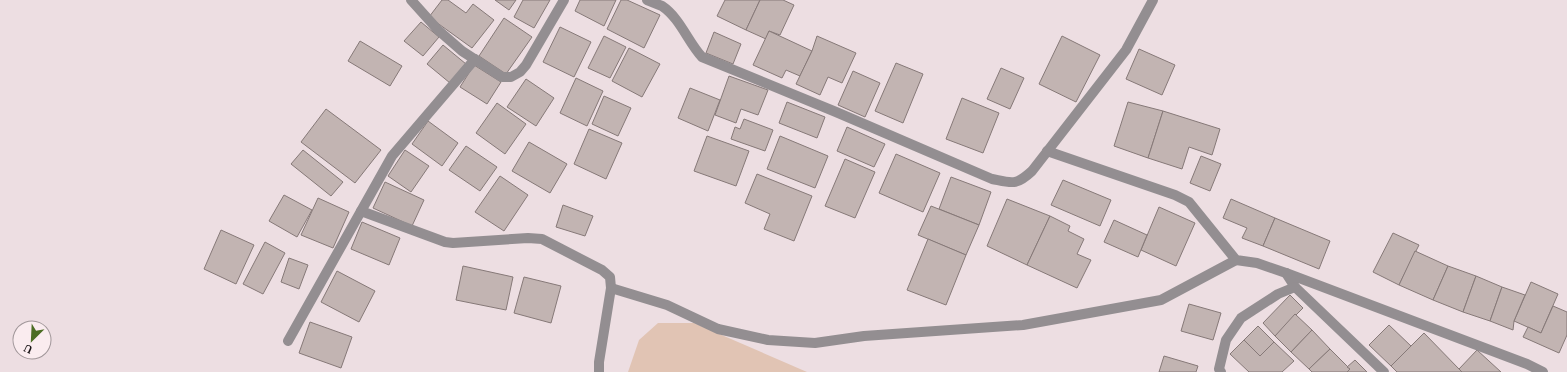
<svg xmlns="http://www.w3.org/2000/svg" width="1567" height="372" viewBox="0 0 1567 372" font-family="'PT Serif',serif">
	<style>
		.green { fill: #e1c4b4 }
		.building { fill: #c2b4b2; stroke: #867978 }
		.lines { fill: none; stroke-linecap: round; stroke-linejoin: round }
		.minor { stroke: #938e91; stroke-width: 10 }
	</style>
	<rect width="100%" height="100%" fill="#eddee2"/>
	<polygon class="green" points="658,323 694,323 807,372 628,372 639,340"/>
	<g class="building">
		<polygon points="442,0 448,0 466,13 473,4 494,20 472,48 429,17"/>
		<polygon points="495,0 516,0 509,10"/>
		<polygon points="523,0 550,0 534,28 514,17"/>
		<polygon points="580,0 616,0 604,26 575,11"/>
		<polygon points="621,0 627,0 660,15 644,48 607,29"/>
		<polygon points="725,0 760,0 746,30 717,16"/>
		<polygon points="760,0 783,0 794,5 780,35 769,31 766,39 746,30"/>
		<polygon points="504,18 532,37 506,74 479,56"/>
		<polygon points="421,22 439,37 423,56 404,41"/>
		<polygon points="560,27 591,42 574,77 543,62"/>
		<polygon points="769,31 812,51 800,76 786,70 782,78 753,65"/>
		<polygon points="714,32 741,44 733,64 706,53"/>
		<polygon points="604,36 626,47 610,78 588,68"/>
		<polygon points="817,36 856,53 842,83 828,77 820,95 796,84 812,51"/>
		<polygon points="1062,36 1100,55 1076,102 1039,84"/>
		<polygon points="360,41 402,66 390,86 348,61"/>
		<polygon points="443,45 466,64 450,83 427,64"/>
		<polygon points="629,48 660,64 642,97 612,81"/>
		<polygon points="1139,49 1175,65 1162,95 1126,79"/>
		<polygon points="896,63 923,74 903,123 875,111"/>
		<polygon points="474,65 501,82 487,104 460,87"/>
		<polygon points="1001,68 1024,78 1010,109 987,99"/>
		<polygon points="853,71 880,83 865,117 838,105"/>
		<polygon points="729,76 768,90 758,115 741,109 736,123 715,115"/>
		<polygon points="576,78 603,91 587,126 560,113"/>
		<polygon points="526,79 554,98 536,126 507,107"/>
		<polygon points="690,88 720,100 708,131 678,118"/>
		<polygon points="604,96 631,108 618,136 592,124"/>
		<polygon points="962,98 999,113 983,153 946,139"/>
		<polygon points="787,102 825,117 817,138 779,123"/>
		<polygon points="1128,102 1163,111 1148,158 1114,146"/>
		<polygon points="497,103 526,124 505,154 476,133"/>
		<polygon points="326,109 381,150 355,183 301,142"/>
		<polygon points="1163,111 1220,129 1212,155 1189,147 1182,169 1148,158"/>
		<polygon points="744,119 773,130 765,151 731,139 735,127 740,129"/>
		<polygon points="428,121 458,143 442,166 412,144"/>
		<polygon points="847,127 885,144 874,167 837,151"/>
		<polygon points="589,129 622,143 606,179 574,164"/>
		<polygon points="707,136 749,151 736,186 694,171"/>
		<polygon points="780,136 828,156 815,188 767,169"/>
		<polygon points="529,142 567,164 550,193 512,171"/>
		<polygon points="466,146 497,167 480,191 449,170"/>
		<polygon points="303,150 343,182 331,196 291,164"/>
		<polygon points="405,150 429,166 411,192 388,176"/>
		<polygon points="896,154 940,173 923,212 879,193"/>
		<polygon points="1201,156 1221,164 1210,191 1190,183"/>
		<polygon points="845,159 875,172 855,218 825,206"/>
		<polygon points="757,174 812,196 794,241 764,229 770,214 745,203"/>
		<polygon points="500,176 528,195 504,231 475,212"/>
		<polygon points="951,177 991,192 979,225 939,209"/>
		<polygon points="1063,180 1111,200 1100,226 1051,205"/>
		<polygon points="385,182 424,200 412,226 373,208"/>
		<polygon points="284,195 312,210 297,237 269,221"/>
		<polygon points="318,198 349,212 333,248 301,235"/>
		<polygon points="1007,199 1050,216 1027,265 987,246"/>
		<polygon points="1231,199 1275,218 1263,246 1242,238 1247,228 1223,218"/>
		<polygon points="563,205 593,216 585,236 556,227"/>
		<polygon points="931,206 979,225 966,255 918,235"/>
		<polygon points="1159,207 1195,223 1176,266 1141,250"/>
		<polygon points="1050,216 1070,226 1068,231 1084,239 1077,254 1091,260 1077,288 1027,265"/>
		<polygon points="1275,218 1330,241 1319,269 1263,246"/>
		<polygon points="1114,220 1147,235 1138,257 1104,242"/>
		<polygon points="362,222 400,238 389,265 351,249"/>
		<polygon points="221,230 254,245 236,284 204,269"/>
		<polygon points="1393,233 1419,245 1399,285 1373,272"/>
		<polygon points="928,239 966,255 946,305 907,290"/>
		<polygon points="265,242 285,253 263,294 243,284"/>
		<polygon points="1415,251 1448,266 1433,300 1399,285"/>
		<polygon points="289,258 308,265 299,289 281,282"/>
		<polygon points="463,266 513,277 506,310 456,300"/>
		<polygon points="1448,266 1476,276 1463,312 1433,300"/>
		<polygon points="337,271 375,291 359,322 321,302"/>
		<polygon points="1476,276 1502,287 1490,321 1463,312"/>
		<polygon points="524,277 561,286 551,323 514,313"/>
		<polygon points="1531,282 1558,294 1541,333 1514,321"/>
		<polygon points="1502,287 1525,295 1514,321 1513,330 1490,321"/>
		<polygon points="1290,295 1303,308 1275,336 1263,323"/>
		<polygon points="1189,304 1221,313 1213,340 1181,331"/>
		<polygon points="1553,306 1567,312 1567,335 1559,353 1523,337 1528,327 1541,333"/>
		<polygon points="1295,314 1312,330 1291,352 1275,336"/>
		<polygon points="310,322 352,337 341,368 299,353"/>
		<polygon points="1389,325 1411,346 1391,366 1369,345"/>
		<polygon points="1258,326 1274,342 1260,356 1244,340"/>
		<polygon points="1312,330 1330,349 1309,369 1291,352"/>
		<polygon points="1424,333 1459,369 1462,372 1397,372 1391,366"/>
		<polygon points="1244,340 1260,356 1274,342 1294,361 1282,372 1249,372 1230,354"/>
		<polygon points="1330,349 1350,369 1347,372 1312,372 1309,369"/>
		<polygon points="1477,350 1501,372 1462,372 1459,369"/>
		<polygon points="1164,356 1198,366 1196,372 1159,372"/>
		<polygon points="1355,360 1367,372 1347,372 1350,369 1347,367"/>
	</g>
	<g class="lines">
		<g class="minor">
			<polyline points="411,0 438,30 462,51 502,77 511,77 520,72 526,65 564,0"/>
			<path d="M647,0C652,2 657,4 662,6C680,18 688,42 702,57L836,112L992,179C1012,183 1016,186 1032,171L1126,50L1153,0"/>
			<polyline points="1047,151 1175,195 1189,202 1236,260 1257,263 1286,273 1527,364 1543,372"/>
			<polyline points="361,211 445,242 453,243 528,238 542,239 602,270 610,277 611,288 599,362 599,372"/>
			<polyline points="1286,273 1295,287 1384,372"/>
			<polyline points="611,288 667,305 718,329 768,340 815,343 864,336 1023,325 1161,300 1236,260"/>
			<polyline points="288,341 392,156 475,59"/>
			<polyline points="1221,372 1219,369 1226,340 1241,318 1278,294 1295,287"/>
		</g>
	</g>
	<g transform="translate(32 340) rotate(204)"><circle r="19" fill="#faecef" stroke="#a09699"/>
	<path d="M0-3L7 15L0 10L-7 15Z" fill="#4c6d24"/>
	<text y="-6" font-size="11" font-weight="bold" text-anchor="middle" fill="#1a1517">U</text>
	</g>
</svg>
